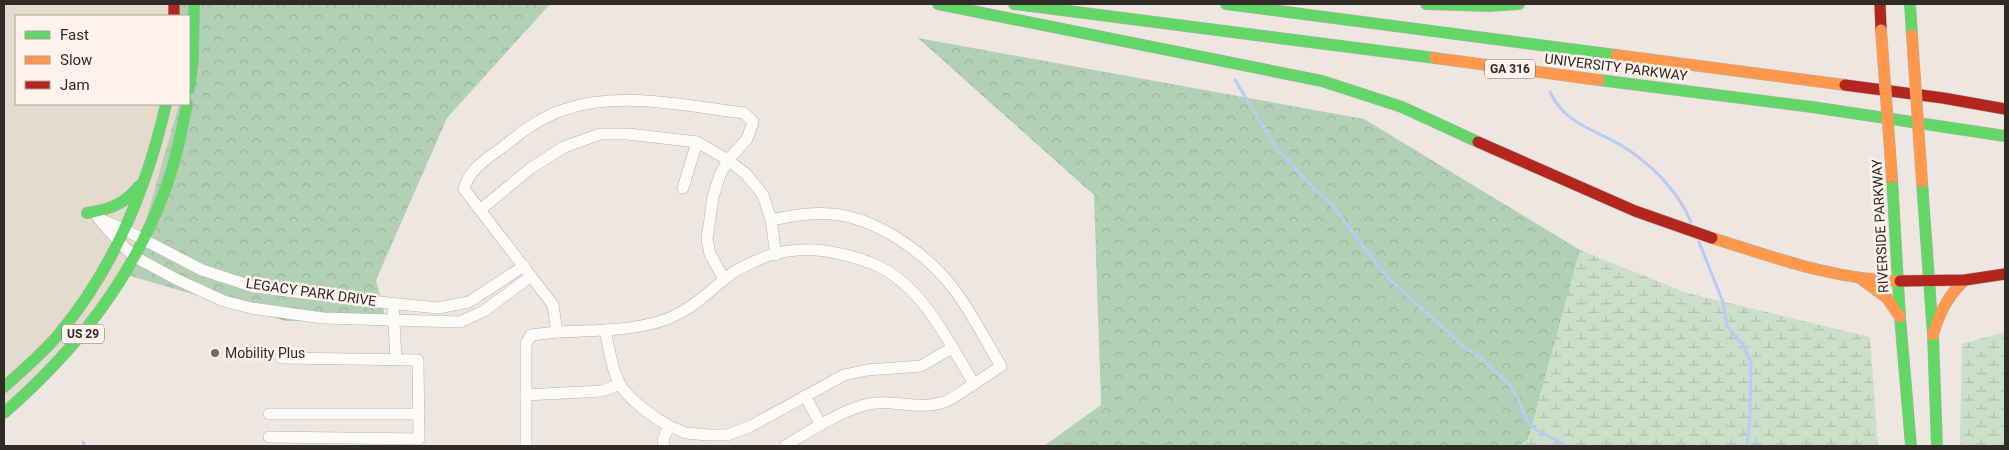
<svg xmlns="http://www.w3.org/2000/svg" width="2009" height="450" viewBox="0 0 2009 450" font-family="Roboto,sans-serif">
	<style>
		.commercial { fill: #e4dacd }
		.forest { fill: url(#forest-crowns) }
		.wetland { fill: url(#wetland-marsh) }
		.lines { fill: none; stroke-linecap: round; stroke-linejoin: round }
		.stream { stroke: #b8cbf5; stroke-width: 3 }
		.street-casing { stroke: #b7b1ad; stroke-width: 12 }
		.fast-casing { stroke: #b7b1ad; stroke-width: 12 }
		.slow-casing { stroke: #b7b1ad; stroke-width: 12 }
		.jam-casing { stroke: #b7b1ad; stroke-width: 12 }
		.street { stroke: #fcfbfa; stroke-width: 11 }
		.fast { stroke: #63d668; stroke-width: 11 }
		.slow { stroke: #ff974d; stroke-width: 11 }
		.jam { stroke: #b3261e; stroke-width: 11 }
		.slow-bridge-casing { stroke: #b7b1ad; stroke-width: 12; stroke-linecap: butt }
		.slow-bridge { stroke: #ff974d; stroke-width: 11 }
		.poi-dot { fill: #726c68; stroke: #fff3eb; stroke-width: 2 }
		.labels { text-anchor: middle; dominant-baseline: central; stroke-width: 5; stroke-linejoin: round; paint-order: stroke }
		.shield { fill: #fff3eb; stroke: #6e6762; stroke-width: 1 }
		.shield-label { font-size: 12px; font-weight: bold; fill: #302b27 }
		.street-label { font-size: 14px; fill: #302b27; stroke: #fff3eb }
		.poi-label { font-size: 14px; fill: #302b27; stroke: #fff3eb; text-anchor: start }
	</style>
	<defs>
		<pattern id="forest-crowns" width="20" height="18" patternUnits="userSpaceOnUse" patternTransform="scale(1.25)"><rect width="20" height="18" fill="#b2d1b4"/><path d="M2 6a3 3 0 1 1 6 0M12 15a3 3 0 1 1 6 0" fill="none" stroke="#99b49b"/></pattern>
		<pattern id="wetland-marsh" width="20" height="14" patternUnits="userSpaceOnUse" patternTransform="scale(1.25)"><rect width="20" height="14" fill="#ccdfca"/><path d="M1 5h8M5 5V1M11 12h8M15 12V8" fill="none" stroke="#b0c0ae"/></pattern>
	</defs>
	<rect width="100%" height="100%" fill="#eee6e1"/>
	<polygon class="commercial" points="4,4 171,4 172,16 16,16 16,104 179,104 130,276 4,414"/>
	<g class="forest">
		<polygon points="171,4 550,4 447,118 376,280 386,320 286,321 130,276 179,104 189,104 189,16 172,16"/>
		<polygon points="918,38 1364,119 1580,250 1528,440 1519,446 1044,446 1101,405 1094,195"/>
	</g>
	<g class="wetland">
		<polygon points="1580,250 1687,293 1870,337 1878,446 1519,446 1528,440"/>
		<polygon points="2005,332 2005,446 1960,446 1962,344"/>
	</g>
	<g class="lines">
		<g class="stream">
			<polyline points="1235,80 1275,146 1308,183 1331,204 1388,278 1463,346 1481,358 1508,383 1519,400 1524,415 1534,429 1567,446"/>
			<path d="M1550,92C1565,123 1590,128 1619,144C1648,161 1678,190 1691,222"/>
			<polyline points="1699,242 1723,302 1727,326 1742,344 1751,362 1750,417 1747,446"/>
			<polyline points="83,442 85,446"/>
		</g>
		<g class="street-casing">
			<g id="street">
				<polyline points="683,188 697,142"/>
				<path d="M480,210L531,168L564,147L600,134H628L697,142L728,160L747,139L753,122L744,113C686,106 620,90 563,110C541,117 522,132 504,146C488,158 469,169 464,189L553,305L557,332C595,330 646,332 680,313C699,303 714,287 731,274C739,268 749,264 758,260C781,249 812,247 836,253C851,256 866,260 880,267C925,290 949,343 974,384C965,389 954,399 944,402C918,411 890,398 864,405C835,414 810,431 785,446"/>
				<polyline points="98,218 119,242 135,257 178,280 224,301 251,308 323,318 460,322 484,311 531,276"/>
				<polyline points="100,219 125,230 202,270 254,287 359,300 438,308 469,302 524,266"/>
				<path d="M776,255L771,220C791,216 812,212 832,214C877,218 926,253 953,288C971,311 985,340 1001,366L974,384"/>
				<polyline points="724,279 710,254 707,239 713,197 720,175 728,160 746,174 763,195 771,220"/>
				<polyline points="393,304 396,360"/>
				<path d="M605,330C609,347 611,367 619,383C628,399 653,417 669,426L663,440L664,446"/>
				<polyline points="526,395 602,391 620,384"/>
				<polyline points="805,396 821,425"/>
				<polyline points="269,414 419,414"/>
				<polyline points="669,426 686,433 708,435 727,435 751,426 844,375 867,370 921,366 952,348"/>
				<polyline points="269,437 419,439 418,360 281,358"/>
				<polyline points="526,446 526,344 531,335 557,332"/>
			</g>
		</g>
		<g class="fast-casing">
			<g id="fast">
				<polyline points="938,4 1322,81 1402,107 1478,142"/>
				<polyline points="1014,4 1435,58"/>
				<polyline points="1226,4 1616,55"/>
				<polyline points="1426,4 1489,6 1519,4"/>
				<polyline points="1910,4 1912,35"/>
				<polyline points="1599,80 1812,107 2005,136"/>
				<polyline points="189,89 193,60 194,4"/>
				<polyline points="1892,178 1900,317 1911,446"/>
				<polyline points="1922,182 1933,335 1937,446"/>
				<path d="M87,213C110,209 124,205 139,186"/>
				<path d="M4,387C23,370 43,353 59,334C114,268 147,188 166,104"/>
				<path d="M4,413C75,351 130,282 164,193C175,164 181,134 187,104"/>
			</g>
		</g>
		<g class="slow-casing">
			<g id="slow">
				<polyline points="1616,55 1845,85"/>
				<polyline points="1435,58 1599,80"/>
				<path d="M1712,238C1773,257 1835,280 1900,281"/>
				<polyline points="1861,279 1887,298 1900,317"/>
				<path d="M1933,335C1939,313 1948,295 1965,280"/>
			</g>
		</g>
		<g class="jam-casing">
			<g id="jam">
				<polyline points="174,4 174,16"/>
				<polyline points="1880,4 1881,30"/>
				<polyline points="1845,85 1943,98 2005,109"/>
				<polyline points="1478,142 1635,211 1712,238"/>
				<polyline points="1900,281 1965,280 2005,274"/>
			</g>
		</g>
		<use href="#street" class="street"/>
		<use href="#fast" class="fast"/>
		<use href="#slow" class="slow"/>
		<use href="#jam" class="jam"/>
		<g class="slow-bridge-casing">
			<g id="slow-bridge">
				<polyline points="1881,30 1892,178"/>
				<polyline points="1912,35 1922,182"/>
			</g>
		</g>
		<use href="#slow-bridge" class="slow-bridge"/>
	</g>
	<circle class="poi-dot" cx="215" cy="353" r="5"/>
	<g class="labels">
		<g class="shield">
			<rect x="1485" y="59.5" width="50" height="19" rx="4"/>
			<rect x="62" y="324.5" width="42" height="19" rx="4"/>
		</g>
		<g class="shield-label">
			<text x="1510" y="69">GA 316</text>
			<text x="83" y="334">US 29</text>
		</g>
		<g class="street-label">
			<text transform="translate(1616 67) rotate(7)">UNIVERSITY PARKWAY</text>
			<text transform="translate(1880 226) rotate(-93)">RIVERSIDE PARKWAY</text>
			<text transform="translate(311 292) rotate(8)">LEGACY PARK DRIVE</text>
		</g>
		<g class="poi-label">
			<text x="225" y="353">Mobility Plus</text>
		</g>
	</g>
	<rect width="2009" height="450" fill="none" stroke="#302b27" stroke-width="10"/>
	<rect x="15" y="15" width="175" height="90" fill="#fff3eb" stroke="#aca39d"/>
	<rect x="25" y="31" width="25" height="8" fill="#63d668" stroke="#aca39d"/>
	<text x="60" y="40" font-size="15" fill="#302b27">Fast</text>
	<rect x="25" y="56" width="25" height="8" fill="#ff974d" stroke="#aca39d"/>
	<text x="60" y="65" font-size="15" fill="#302b27">Slow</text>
	<rect x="25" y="81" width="25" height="8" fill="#b3261e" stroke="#aca39d"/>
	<text x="60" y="90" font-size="15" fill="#302b27">Jam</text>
</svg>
